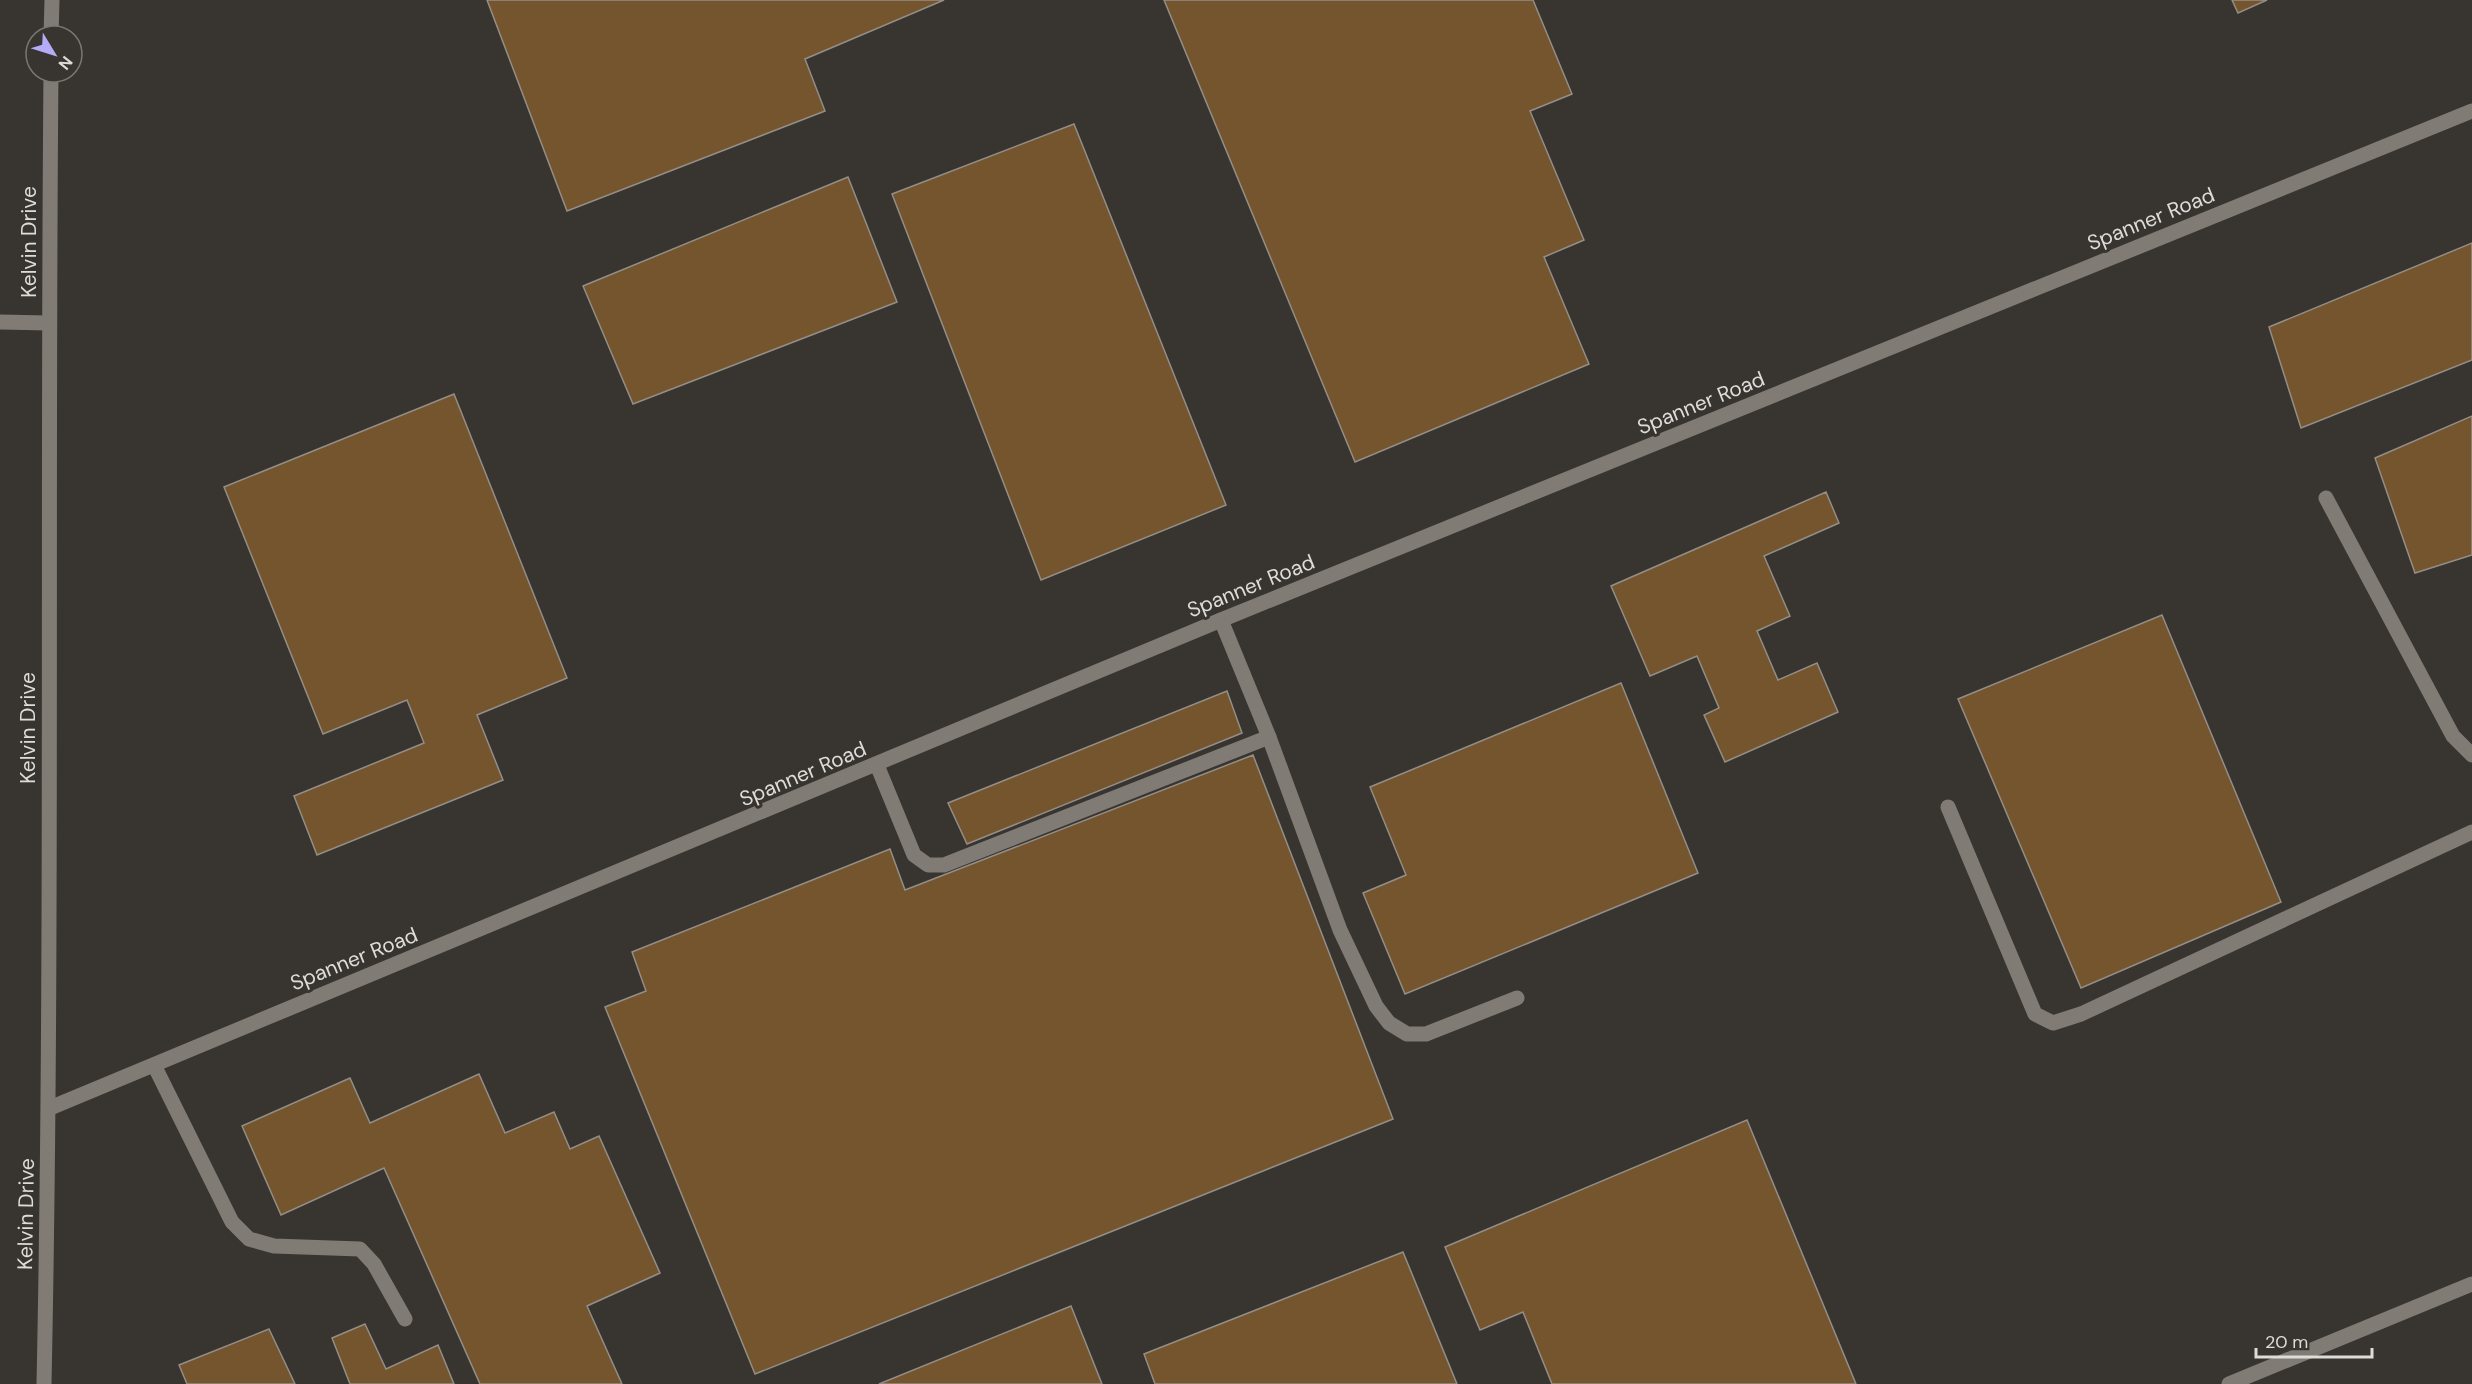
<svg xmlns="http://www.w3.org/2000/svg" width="2472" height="1384" viewBox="0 0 2472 1384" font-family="'DM Sans',sans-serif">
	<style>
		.building { fill: #74552d; stroke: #938e88; stroke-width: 1.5 }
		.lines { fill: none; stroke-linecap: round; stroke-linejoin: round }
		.minor { stroke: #807b75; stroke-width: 15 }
		.labels { text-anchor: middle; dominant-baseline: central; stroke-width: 6; stroke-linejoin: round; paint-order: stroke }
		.street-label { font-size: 21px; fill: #dedbd8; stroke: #38342f }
	</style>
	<rect width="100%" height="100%" fill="#38342f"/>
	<g class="building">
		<polygon points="487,0 944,0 805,59 825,111 567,211"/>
		<polygon points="1164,0 1533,0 1572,94 1530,111 1584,240 1544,257 1589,364 1355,462"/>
		<polygon points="2232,0 2267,0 2238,13"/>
		<polygon points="1074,124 1226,505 1041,580 892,194"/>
		<polygon points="848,177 897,302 633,404 583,286"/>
		<polygon points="2472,243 2472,360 2301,428 2269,327"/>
		<polygon points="454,394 567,678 477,715 503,780 317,855 294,796 424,743 407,700 323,734 224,487"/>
		<polygon points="2472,416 2472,555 2415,573 2375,458"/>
		<polygon points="1826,492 1839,523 1764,556 1790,616 1757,631 1778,680 1817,663 1838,712 1725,762 1704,715 1719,708 1697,656 1650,676 1611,586"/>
		<polygon points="2162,615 2281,902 2081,988 1958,699"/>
		<polygon points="1621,683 1698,873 1405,994 1363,893 1406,875 1370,787"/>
		<polygon points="1227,691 1242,733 967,844 948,803"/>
		<polygon points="1253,755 1393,1119 755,1374 605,1007 646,991 632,952 890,849 905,890"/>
		<polygon points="479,1074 505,1133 554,1112 570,1149 599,1136 660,1273 587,1306 622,1384 480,1384 384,1168 281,1215 242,1126 350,1078 370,1123"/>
		<polygon points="1747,1120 1856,1384 1552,1384 1523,1312 1480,1330 1445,1247"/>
		<polygon points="1403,1252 1457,1384 1155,1384 1144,1354"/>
		<polygon points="1071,1306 1102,1384 879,1384"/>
		<polygon points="365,1324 386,1369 438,1345 454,1384 350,1384 332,1338"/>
		<polygon points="269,1329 295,1384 187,1384 179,1365"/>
	</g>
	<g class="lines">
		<g class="minor">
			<polyline points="51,36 52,0"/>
			<polyline points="0,322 49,323"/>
			<polyline points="2326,498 2453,736 2472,755"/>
			<polyline points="1221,620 1269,737 1340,930 1376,1006 1389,1023 1407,1034 1426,1034 1517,998"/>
			<polyline points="877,765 914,855 928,865 944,865 1269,737"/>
			<polyline points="1948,807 2035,1014 2053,1023 2081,1014 2472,832"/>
			<polyline points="154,1065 232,1222 249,1239 274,1246 360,1249 374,1264 405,1319"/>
			<polyline points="50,1108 1221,620 2472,111"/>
			<path d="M44,1384C53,947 47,509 51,72"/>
			<polyline points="2229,1384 2472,1284"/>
		</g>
	</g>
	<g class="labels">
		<g class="street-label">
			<text transform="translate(2151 219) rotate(-22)">Spanner Road</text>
			<text transform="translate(29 242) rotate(-90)">Kelvin Drive</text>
			<text transform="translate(1701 403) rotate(-22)">Spanner Road</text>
			<text transform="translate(1251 586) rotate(-22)">Spanner Road</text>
			<text transform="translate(28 728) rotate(-90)">Kelvin Drive</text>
			<text transform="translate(803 774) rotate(-23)">Spanner Road</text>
			<text transform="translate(354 959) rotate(-22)">Spanner Road</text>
			<text transform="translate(26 1214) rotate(-89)">Kelvin Drive</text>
		</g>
	</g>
	<g transform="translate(54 54) rotate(128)"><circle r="28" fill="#38342f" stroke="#7a7773" stroke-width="1.5"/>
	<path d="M0-4.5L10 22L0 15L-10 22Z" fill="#b5acf8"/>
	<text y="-9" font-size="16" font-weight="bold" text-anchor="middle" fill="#dedbd8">N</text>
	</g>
	<path d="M2256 1348v9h116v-9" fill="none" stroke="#dedbd8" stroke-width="3"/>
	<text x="2265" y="1348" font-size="18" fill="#dedbd8" stroke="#38342f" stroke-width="4.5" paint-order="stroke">20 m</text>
</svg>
